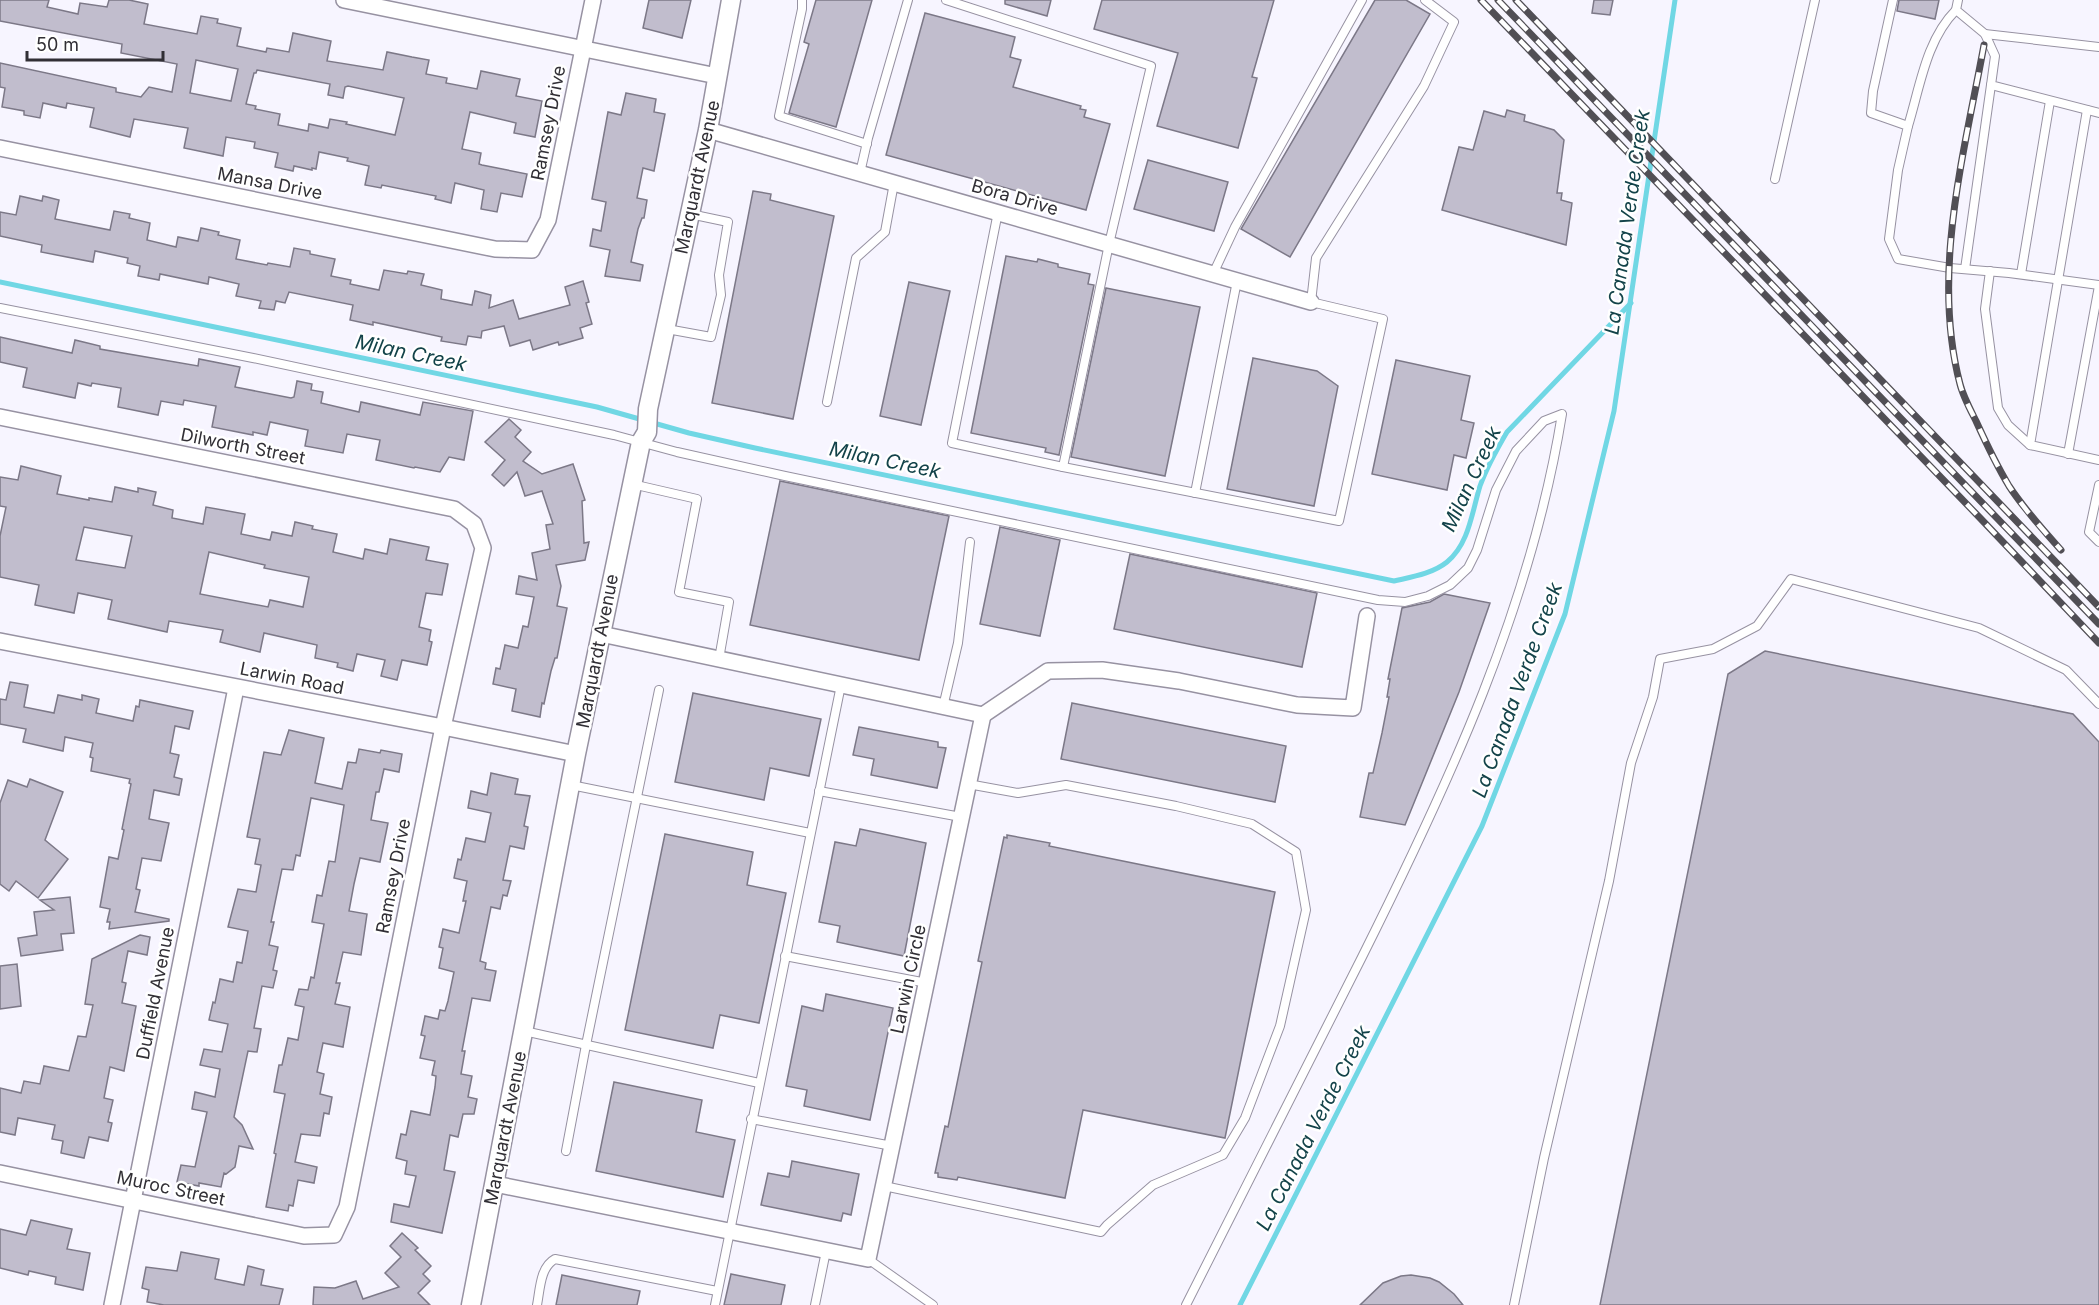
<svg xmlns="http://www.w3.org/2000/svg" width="2099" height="1305" viewBox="0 0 2099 1305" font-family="Inter,sans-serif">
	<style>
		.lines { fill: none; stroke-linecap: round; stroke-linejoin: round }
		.stream { stroke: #70d7e4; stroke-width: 5 }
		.building { fill: #c1bdcd; stroke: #7c7887; stroke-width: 1.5; fill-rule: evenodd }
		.service-casing { stroke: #9792a2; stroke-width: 10 }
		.minor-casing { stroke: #9792a2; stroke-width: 18 }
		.tertiary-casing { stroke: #9792a2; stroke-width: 21 }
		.service { stroke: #fff; stroke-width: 8 }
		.minor { stroke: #fff; stroke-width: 15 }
		.tertiary { stroke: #fff; stroke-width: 18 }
		.rail-casing { stroke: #514f55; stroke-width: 7 }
		.rail { stroke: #fff; stroke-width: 4.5; stroke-dasharray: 14; stroke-linecap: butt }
		.labels { text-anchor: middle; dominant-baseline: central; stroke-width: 5; stroke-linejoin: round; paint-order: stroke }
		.street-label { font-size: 18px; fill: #312f35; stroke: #fff }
		.water-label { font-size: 20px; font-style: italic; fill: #134349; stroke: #fff }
	</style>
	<rect width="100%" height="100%" fill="#f7f5ff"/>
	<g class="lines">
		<g class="stream">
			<path d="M0,282L597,407L689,433L755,448L1394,581C1411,577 1432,574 1447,562C1469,544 1472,512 1480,486C1487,467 1497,449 1507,432L1631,303"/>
			<polyline points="1240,1305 1482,826 1565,614 1614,411 1675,0"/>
		</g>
	</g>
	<g class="building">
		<path d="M0,0H49L47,7L78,14L80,3L107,7L109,0H129L148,4L144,24L197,34L201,16L218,19L217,23L241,28L237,46L266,52L267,48L289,52L293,33L331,41L327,61L383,70L387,52L412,57L429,60L426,74L447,78L446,83L477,89L481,71L520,79L516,96L542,101L535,137L514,133L516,123L470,112L462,149L481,153L479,164L482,165L527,174L522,197L501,193L497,212L481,209L484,190L455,183L451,203L435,199L436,196L382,185L381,188L365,185L369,166L347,161L348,158L319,152L316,169L312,168V170L294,166L293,171L275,167L278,153L254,148L255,142L226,137L223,156L184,148L188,128L134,119L130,137L90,127L94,108L67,103L66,108L43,103L40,118L24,115V111L2,107L5,88L0,87V63L116,88V92L141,97L149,87L172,92L177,64L121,53L122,44L0,21ZM196,60L238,69L231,101L190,93ZM257,70L330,84L328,95L343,98L345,87L348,86L404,98L395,135L346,124L347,122L330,119L328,128L309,124L308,131L278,125L280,114L255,109L256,106L246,104L254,73H256Z"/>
		<polygon points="649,0 691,0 682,38 643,28"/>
		<polygon points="816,0 872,0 836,127 789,113 809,44 804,42"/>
		<polygon points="1005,0 1051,0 1047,16 1005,4"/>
		<polygon points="1102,0 1274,0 1252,77 1257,78 1238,148 1157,126 1178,53 1094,29"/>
		<polygon points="1375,0 1406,0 1430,14 1290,257 1241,229"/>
		<polygon points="1594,0 1613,0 1610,15 1592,13"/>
		<polygon points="1899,0 1939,0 1935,19 1897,11"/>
		<polygon points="925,13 1015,37 1010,57 1021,60 1013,87 1081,106 1080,109 1086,110 1084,117 1110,124 1086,210 886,155"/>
		<polygon points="626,93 656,99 654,112 665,114 654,171 643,168 637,198 647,200 644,218 642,218 638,229 631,262 643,265 640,281 605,276 610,250 590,246 593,229 601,231 606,202 592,199 608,112 621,115"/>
		<polygon points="1507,110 1525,115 1524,121 1554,130 1564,140 1557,193 1562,193 1561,200 1572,203 1566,245 1442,210 1459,147 1473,150 1484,111 1505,117"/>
		<polygon points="1148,160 1228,182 1214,231 1134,209"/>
		<polygon points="753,191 771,194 770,200 834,216 793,419 712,403"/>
		<polygon points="20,196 42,201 43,196 59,200 55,219 110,230 114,211 130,214 129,218 150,223 147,240 176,247 178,237 198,241 201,228 219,232 218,235 240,240 236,259 267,265 268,263 290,267 294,248 310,251 310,254 335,259 331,276 351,280 350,284 379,290 384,270 407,274 408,271 424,274 421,285 442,290 441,299 472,305 475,291 491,295 489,308 513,300 519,319 570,305 565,287 583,281 589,302 586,303 592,324 580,328 583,338 559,345 558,342 533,350 530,340 510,346 504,326 482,331 481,338 468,336 466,345 441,341 442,337 373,322 373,325 350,320 353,305 289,292 285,303 276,301 274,310 259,308 261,301 236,296 239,284 209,277 208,284 160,274 159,280 138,276 140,266 127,263 128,258 95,251 93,262 41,252 42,245 0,236 0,212 16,215"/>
		<polygon points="1006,256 1037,262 1038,259 1058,264 1058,267 1090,274 1088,284 1094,285 1059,455 1045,452 1046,448 971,433"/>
		<polygon points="909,282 950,291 921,425 880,416"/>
		<polygon points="1106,288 1200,307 1165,476 1071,457"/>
		<polygon points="0,337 72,353 75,340 100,346 100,349 198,366 199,359 240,367 235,387 291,398 294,397 297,381 312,384 311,390 323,392 321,403 359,412 361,402 420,415 423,402 473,411 464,460 449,457 440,472 415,467 414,468 376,460 380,440 347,434 343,453 305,446 308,430 270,422 267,435 253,432 253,435 212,427 216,406 184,400 183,405 161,401 158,415 118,407 121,388 92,383 91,386 78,383 75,398 23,387 27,368 0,362"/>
		<polygon points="1253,358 1317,371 1338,386 1314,506 1227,489"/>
		<polygon points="1396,360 1470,376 1461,420 1474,423 1466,458 1454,455 1447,490 1372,474"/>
		<polygon points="509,419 521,430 515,437 531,452 523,461 542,474 573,464 585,500 582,501 584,543 589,542 585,560 556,565 561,586 557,606 567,608 557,658 555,658 551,671 544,704 542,703 540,717 512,711 516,689 493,684 496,668 500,669 505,645 518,648 523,626 528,627 534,597 516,594 519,576 537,580 532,553 550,549 546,525 553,524 542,491 525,496 517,472 504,486 492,475 505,460 485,442"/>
		<path d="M21,466L61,476L57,494L89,500V498L112,502L115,487L138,492V488L156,492L153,505L173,510L172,518L203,524L206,507L245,514L241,534L270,540L272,532L292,536L295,522L313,526L312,529L337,534L333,552L363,559L365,549L387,554L390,539L429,547L426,560L448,564L442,595L426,593L419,627L431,630L429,641L432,642L427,665L402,660L397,680L381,676L385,660L357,654L353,671L337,667L338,663L315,658L317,645L264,633L260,652L220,642L223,630L169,621L167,632L108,619L112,600L78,593L74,613L35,605L39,585L0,577V536L6,507L0,506V477L18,480ZM84,527L132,536L125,568L76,560ZM209,552L265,565L264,568L309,577L303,607L270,600L268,607L200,594Z"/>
		<polygon points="780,481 949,516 919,660 750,625"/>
		<polygon points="1000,527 1060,540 1040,636 980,624"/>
		<polygon points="1130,554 1317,593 1302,667 1114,629"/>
		<polygon points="1444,594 1490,603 1459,692 1405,825 1360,817 1369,773 1373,773 1382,733 1389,697 1387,697 1390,679 1388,679 1402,608 1430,602"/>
		<polygon points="1765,651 2073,714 2099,742 2099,1305 1600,1305 1728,674"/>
		<polygon points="10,682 28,685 24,707 54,713 58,695 82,700 82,695 99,699 96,713 133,721 136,706 139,707 140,700 193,711 189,729 175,726 170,753 179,755 174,777 182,779 179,795 154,790 149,819 169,823 161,861 142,858 136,889 140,890 135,912 169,919 169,921 109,929 110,922 107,922 110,909 100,907 109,857 118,859 124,830 122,829 131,784 129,783 130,779 91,771 93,758 90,757 93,743 65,737 63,751 23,742 26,729 0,724 0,699 6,700"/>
		<polygon points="693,693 821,719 809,776 770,768 764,800 675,782"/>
		<polygon points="1072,703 1286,746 1275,802 1061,759"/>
		<polygon points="859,727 938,742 938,747 946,748 937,788 871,775 874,759 853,755"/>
		<polygon points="289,730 324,738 315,783 342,789 348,762 356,763 359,749 380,753 381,750 402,754 399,772 384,769 379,792 376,792 371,820 388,823 380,862 360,858 354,884 349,911 367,914 361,955 343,952 336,983 340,983 335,1004 350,1007 343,1047 323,1043 317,1072 324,1074 320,1094 332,1097 329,1114 324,1113 320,1136 301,1134 295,1162 317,1167 314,1183 298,1180 293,1206 289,1205 288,1211 266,1207 276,1154 274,1153 285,1094 274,1092 279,1065 282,1065 288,1038 298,1040 304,1007 295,1005 299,989 308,990 311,977 314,978 324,924 312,922 317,895 322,896 329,861 335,862 344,805 311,798 300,856 296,855 293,870 282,869 271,922 274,922 269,945 278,947 273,970 277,971 273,988 262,986 254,1028 261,1029 257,1052 248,1051 234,1117 242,1125 253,1149 239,1146 235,1167 226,1174 224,1173 221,1187 199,1183 199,1186 177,1182 181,1165 195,1167 207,1112 192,1109 195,1092 215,1097 220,1069 200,1065 204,1049 222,1052 228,1024 209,1020 213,1002 215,1003 220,979 233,982 237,962 242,963 248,931 228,927 238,889 256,892 261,865 255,864 260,839 247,837 264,752 281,755"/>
		<polygon points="491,773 518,779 515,794 530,796 524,826 528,827 524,849 510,846 503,880 511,881 507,896 503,895 500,909 491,907 480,961 486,963 485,969 496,971 490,1001 472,998 462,1051 465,1051 461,1074 472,1076 468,1097 477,1099 474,1114 463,1114 458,1137 450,1135 444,1170 455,1172 442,1233 391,1222 394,1204 409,1207 416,1176 405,1174 407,1161 396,1158 401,1134 406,1135 411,1111 430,1115 435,1087 436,1076 432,1075 435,1061 420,1058 425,1036 421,1035 425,1016 438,1019 440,1010 445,1011 448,1001 454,972 439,968 443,948 439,947 443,929 459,933 466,901 463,901 467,881 454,878 458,859 461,860 466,838 485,842 491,813 468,808 471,791 487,795"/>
		<polygon points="30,779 63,792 45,840 68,859 38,898 16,881 9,891 0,884 0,803 8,780 27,787"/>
		<polygon points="860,829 926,843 904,956 837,942 840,926 819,922 835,842 856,846"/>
		<polygon points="665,834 753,852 747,885 786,893 759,1023 720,1015 713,1048 625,1030"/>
		<polygon points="1007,835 1050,843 1049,846 1275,892 1225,1138 1083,1110 1065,1198 958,1177 957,1180 938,1177 938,1173 935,1173 945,1126 948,1127 982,962 978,961 1004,837 1007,838"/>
		<polygon points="70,897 74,933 61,934 63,950 21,956 18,938 37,935 34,912 54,910 40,900"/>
		<polygon points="140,935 150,937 147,955 128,951 122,982 126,983 122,1003 136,1006 124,1071 110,1067 104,1098 113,1100 108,1122 112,1123 108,1141 89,1137 84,1158 61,1153 63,1141 52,1139 55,1125 18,1118 15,1135 0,1132 0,1088 21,1093 24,1081 40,1084 44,1066 69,1071 78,1036 86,1037 93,1005 85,1004 92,959"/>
		<polygon points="17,964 21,1006 0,1009 0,966"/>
		<polygon points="826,994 893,1008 870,1120 804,1106 807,1090 786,1086 802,1006 823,1011"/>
		<polygon points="614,1082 702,1100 696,1132 735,1140 723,1197 596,1171"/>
		<polygon points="792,1161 859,1174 851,1215 843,1213 841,1221 761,1205 768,1173 789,1177"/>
		<polygon points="31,1220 72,1229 67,1249 90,1253 83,1290 55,1284 56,1277 29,1271 28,1275 0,1268 0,1229 26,1235"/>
		<polygon points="402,1233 418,1248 415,1250 431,1266 423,1274 430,1281 418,1293 430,1305 313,1305 314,1287 335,1288 356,1281 363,1299 399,1287 385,1273 401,1257 390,1246"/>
		<polygon points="181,1252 219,1259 215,1279 244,1285 248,1266 264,1270 261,1285 283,1289 279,1305 164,1305 147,1302 149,1290 142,1288 146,1267 177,1271"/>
		<polygon points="731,1274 785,1285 781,1305 724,1305"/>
		<polygon points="562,1275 640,1291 637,1305 556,1305"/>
		<polygon points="1411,1275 1430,1278 1439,1282 1454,1294 1463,1305 1360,1305 1383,1283 1401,1276"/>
	</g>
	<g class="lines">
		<g class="service-casing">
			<g id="service">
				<polyline points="802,0 802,9 779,116 867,144"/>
				<polyline points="946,0 1151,66 1109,244 1063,467"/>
				<polyline points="1893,0 1873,91 1871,113 1908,126 1898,170 1889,239 1898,259 1950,268 2009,273 2099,285"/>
				<polyline points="1958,0 1956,10 1985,34 1995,56 1991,85 2099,113"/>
				<polyline points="1985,34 2099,47"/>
				<polyline points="2087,110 2030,445 2099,460"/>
				<path d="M1908,126C1920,87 1926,40 1956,10"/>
				<polyline points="860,173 868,138 908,0"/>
				<polyline points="1775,179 1815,0"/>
				<polyline points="998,212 952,443 1063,467 1339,521 1383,319 1311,302 1316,258 1424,86 1454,22 1425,0"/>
				<polyline points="1965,269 1991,85"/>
				<polyline points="1990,271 1985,309 1998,408 2008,425 2030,445"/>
				<polyline points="1213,274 1235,227 1362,0"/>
				<polyline points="2021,274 2050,101"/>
				<path d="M0,308L253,358L614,435L677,452L785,476L1378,600L1405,602L1428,596L1450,585L1468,568L1477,550L1496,490L1516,451L1544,421L1562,414C1531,607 1449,783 1362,957C1304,1073 1245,1189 1186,1305"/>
				<polyline points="667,329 711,337 721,295 719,275 728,222 690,214"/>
				<polyline points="827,402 856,258 885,232 894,183"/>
				<polyline points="2068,454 2099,286"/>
				<polyline points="632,484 697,499 679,592 729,602 719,659"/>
				<polyline points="2099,485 2089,532 2099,542"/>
				<polyline points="1195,493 1237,281"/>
				<polyline points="943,707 958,643 970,542"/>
				<polyline points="571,785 810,833"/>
				<polyline points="819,791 961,817"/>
				<polyline points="785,956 927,983"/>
				<polyline points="524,1031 759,1083"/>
				<polyline points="751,1119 892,1146"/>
				<polyline points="566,1151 586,1045 659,690"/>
				<polyline points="884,1186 1101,1232 1107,1225 1153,1185 1223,1155 1245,1118 1280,1026 1306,910 1296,852 1252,824 1176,806 1066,785 1018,793 968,784"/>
				<polyline points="868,1259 933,1305"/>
				<path d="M537,1305C540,1290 540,1267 555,1259L717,1291"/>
				<polyline points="715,1305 841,685"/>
				<polyline points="815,1305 826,1251"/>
				<polyline points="1514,1305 1544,1158 1609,881 1631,763 1653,697 1660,659 1713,649 1757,626 1791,579 1979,628 2066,670 2099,704"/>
			</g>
		</g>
		<g class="minor-casing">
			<g id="minor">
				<polyline points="344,0 717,76"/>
				<polyline points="708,130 1311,302"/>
				<polyline points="0,148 495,249 532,250 548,220 593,0"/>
				<polyline points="0,417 454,509 474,524 483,548 443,727 347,1207 334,1235 304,1236 0,1173"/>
				<polyline points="0,641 443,727 576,754"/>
				<polyline points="983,715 1048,671 1102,670 1179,681 1297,705 1353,708 1367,616"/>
				<polyline points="495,1184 868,1259 983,715 601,634"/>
				<polyline points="112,1305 236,688"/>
			</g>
		</g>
		<g class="tertiary-casing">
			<polyline id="tertiary" points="471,1305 576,754 641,442 647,432 648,409 708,130 731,0"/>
		</g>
		<use href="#service" class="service"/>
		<use href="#minor" class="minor"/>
		<use href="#tertiary" class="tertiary"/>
		<g class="rail-casing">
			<g id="rail">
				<polyline points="1481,0 1981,519 2099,643"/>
				<polyline points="1498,0 2099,624"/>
				<polyline points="1516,0 2099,607"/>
				<path d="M1984,45C1964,154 1931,273 1960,384C1963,396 1970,409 1976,421C1986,443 1997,466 2009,486C2024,509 2043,530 2061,550"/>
			</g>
		</g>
		<use href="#rail" class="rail"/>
	</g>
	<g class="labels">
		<g class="street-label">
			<text transform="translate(548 123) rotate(-79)">Ramsey Drive</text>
			<text transform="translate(697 177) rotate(-78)">Marquardt Avenue</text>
			<text transform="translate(270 183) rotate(11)">Mansa Drive</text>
			<text transform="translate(1015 197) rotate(16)">Bora Drive</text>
			<text transform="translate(243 446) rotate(11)">Dilworth Street</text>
			<text transform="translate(597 651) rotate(-79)">Marquardt Avenue</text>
			<text transform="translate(292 678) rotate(11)">Larwin Road</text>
			<text transform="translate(393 876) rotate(-79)">Ramsey Drive</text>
			<text transform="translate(908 979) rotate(-78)">Larwin Circle</text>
			<text transform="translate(155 993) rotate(-79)">Duffield Avenue</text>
			<text transform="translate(505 1128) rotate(-79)">Marquardt Avenue</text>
			<text transform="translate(171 1188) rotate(12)">Muroc Street</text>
		</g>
		<g class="water-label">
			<text transform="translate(1627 222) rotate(-82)">La Canada Verde Creek</text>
			<text transform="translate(411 353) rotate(12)">Milan Creek</text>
			<text transform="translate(885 460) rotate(12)">Milan Creek</text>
			<text transform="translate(1471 479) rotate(-65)">Milan Creek</text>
			<text transform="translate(1517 690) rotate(-70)">La Canada Verde Creek</text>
			<text transform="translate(1313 1128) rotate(-63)">La Canada Verde Creek</text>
		</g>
	</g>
	<path d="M27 51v9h136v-9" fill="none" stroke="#312f35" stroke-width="3"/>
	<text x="36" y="51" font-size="18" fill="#312f35" stroke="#ffffff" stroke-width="4.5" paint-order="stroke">50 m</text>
</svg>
